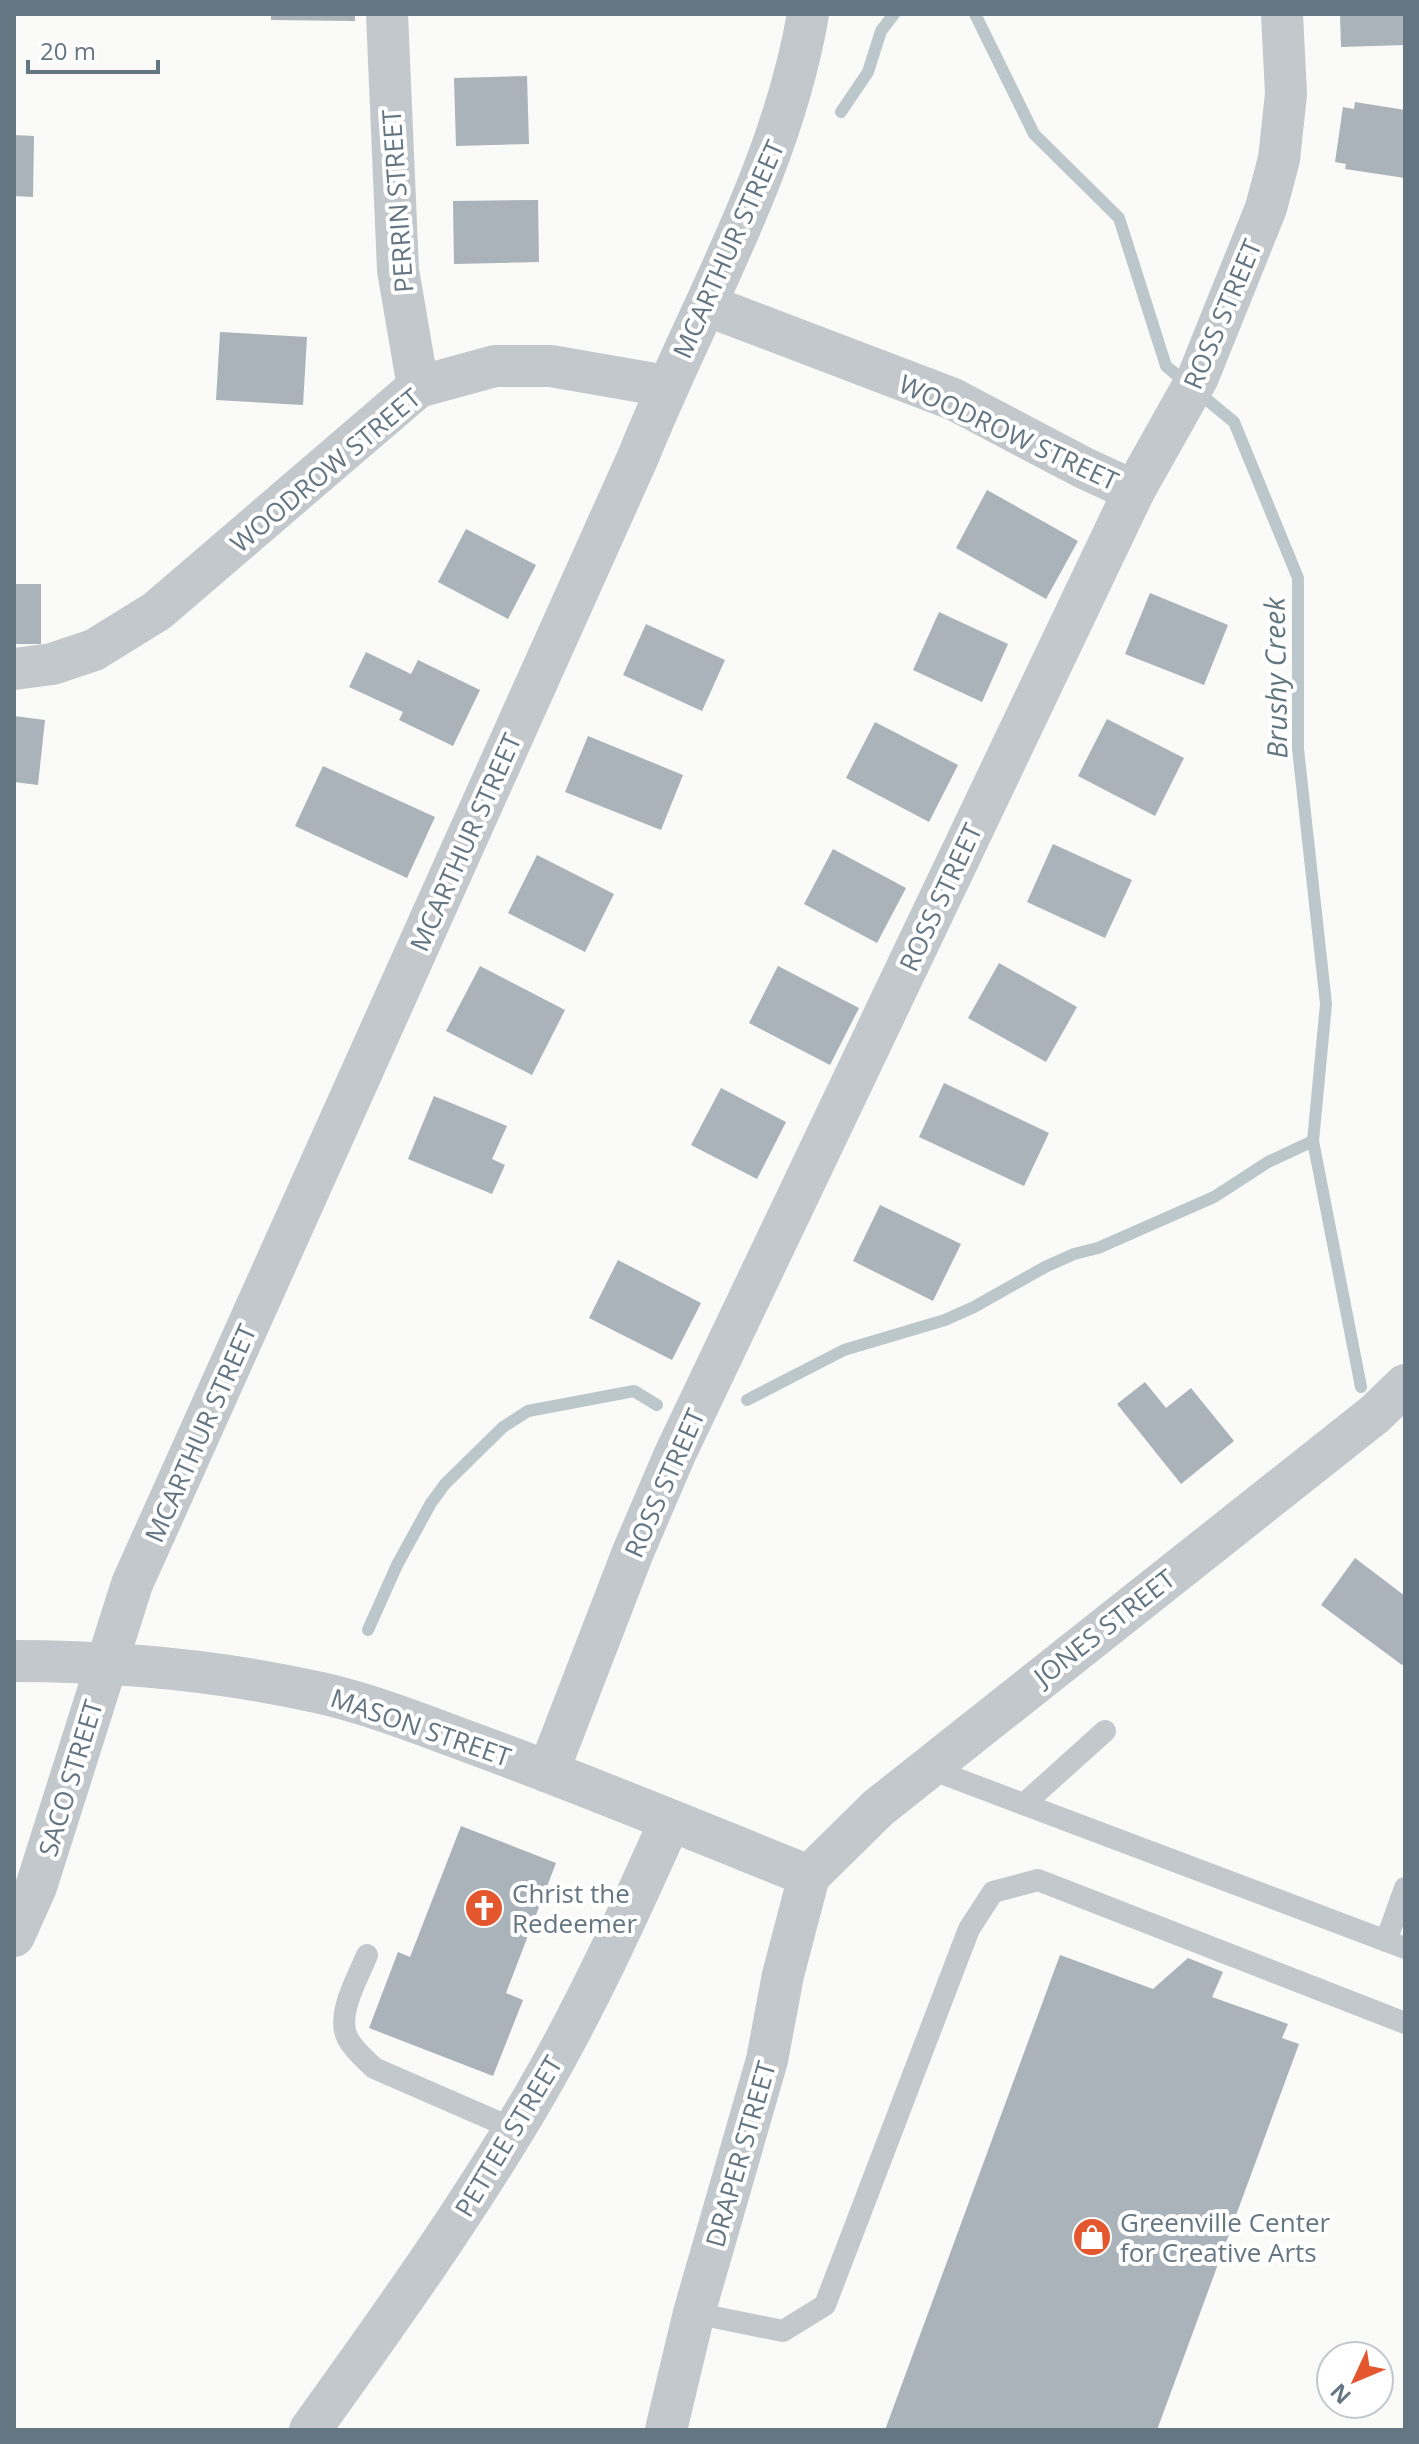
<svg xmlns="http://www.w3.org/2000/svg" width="1419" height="2444" viewBox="0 0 1419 2444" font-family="'Open Sans',sans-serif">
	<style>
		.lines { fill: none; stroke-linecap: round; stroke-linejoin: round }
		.stream { stroke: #bbc7cb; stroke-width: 12 }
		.building { fill: #aab3b9 }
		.lane { stroke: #c3c8cc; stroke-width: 22 }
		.street { stroke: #c3c8cc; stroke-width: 42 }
		.labels { text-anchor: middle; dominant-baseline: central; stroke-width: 8; stroke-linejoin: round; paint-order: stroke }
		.street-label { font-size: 26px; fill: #657683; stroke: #fff }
		.poi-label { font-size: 26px; fill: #657683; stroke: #fff; text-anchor: start }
		.water-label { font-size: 28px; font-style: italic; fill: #60757c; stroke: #fff }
	</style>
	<rect width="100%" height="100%" fill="#fafaf8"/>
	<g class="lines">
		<g class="stream">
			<polyline points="975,14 1034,134 1119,218 1166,366 1234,422 1298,578 1298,749 1326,1004 1313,1141 1361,1387"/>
			<polyline points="841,112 868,72 881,31 894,14"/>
			<polyline points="747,1400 844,1350 945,1320 974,1307 1045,1267 1074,1254 1098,1248 1214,1197 1268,1162 1313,1141"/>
			<polyline points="368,1630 397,1565 431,1503 445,1484 503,1427 528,1411 634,1391 657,1405"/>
		</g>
	</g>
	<g class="building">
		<polygon points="271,14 355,14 355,21 271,20"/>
		<polygon points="1340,14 1405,14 1405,45 1341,47"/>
		<polygon points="527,76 529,144 456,146 454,78"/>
		<polygon points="1355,102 1405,110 1405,178 1345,169 1346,164 1335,162 1343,107 1354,109"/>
		<polygon points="14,135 34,136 33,197 14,196"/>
		<polygon points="538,200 539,262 454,264 453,201"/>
		<polygon points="220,332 307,337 303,405 216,400"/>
		<polygon points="987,490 1078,541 1046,599 956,548"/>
		<polygon points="466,529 536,565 508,619 438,582"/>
		<rect x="14" y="584" width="27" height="60"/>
		<polygon points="1150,593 1228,625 1204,685 1125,654"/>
		<polygon points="939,612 1008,644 982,702 913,670"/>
		<polygon points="646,624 725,660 702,711 623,675"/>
		<polygon points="366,652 411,674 418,660 480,690 453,746 399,720 403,712 349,687"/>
		<polygon points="14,716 45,720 38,785 14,782"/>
		<polygon points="1107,719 1184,758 1155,816 1078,776"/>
		<polygon points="875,722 958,765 929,822 846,778"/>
		<polygon points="588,736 683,775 661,830 565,792"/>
		<polygon points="323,766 435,817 407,878 295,826"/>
		<polygon points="1053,844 1132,880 1105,938 1027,902"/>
		<polygon points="833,849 906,888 877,943 804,904"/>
		<polygon points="537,855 614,894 585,952 508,913"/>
		<polygon points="999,963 1077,1007 1046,1062 968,1018"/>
		<polygon points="480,966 565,1010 532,1075 446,1031"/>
		<polygon points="778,966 859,1008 830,1065 749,1023"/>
		<polygon points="944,1083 1049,1133 1024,1186 919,1137"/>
		<polygon points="721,1088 786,1122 757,1179 691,1145"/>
		<polygon points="434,1096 507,1126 492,1159 505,1165 492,1194 408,1159"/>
		<polygon points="880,1205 961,1244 933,1301 853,1261"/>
		<polygon points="618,1260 701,1303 672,1360 589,1318"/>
		<polygon points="1145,1382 1166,1408 1191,1388 1234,1441 1181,1484 1117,1404"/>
		<polygon points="1355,1558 1405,1596 1405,1662 1402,1665 1321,1605"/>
		<polygon points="461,1826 556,1863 506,1993 523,2000 493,2076 369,2028 398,1952 410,1957"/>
		<polygon points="1060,1955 1153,1989 1188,1958 1223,1972 1212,1997 1288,2024 1282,2038 1299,2044 1157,2430 885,2430"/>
	</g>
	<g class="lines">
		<g class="lane">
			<polyline points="928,1768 1405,1948"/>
			<polyline points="1024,1804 1105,1731"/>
			<polyline points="1386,1941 1405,1888"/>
			<path d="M367,1955C358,1978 335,2015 348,2039C354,2050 365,2059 374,2068L514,2129"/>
			<polyline points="694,2313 783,2331 825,2305 969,1929 993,1892 1038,1880 1405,2023"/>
		</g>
		<g class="street">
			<polyline points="387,14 398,270 418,387"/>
			<polyline points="706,305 953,399 1084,468 1134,491"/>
			<polyline points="14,669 52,664 94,650 157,611 418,387 495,366 551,366 666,386"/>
			<path d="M14,1661C115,1661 223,1671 321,1693C378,1706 433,1729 488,1749C596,1789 702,1833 809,1876"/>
			<polyline points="548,1772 633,1552 675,1454 1134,491 1198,377 1266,208 1279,159 1286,94 1282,14"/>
			<polyline points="809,1876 878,1808 1375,1414 1405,1385"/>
			<path d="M14,1936L36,1887L132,1584L638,457C697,310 781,172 808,14"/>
			<path d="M310,2430C389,2320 468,2210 536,2093C587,2005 629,1913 670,1821"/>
			<polyline points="666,2430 694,2313 767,2060 783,1975 809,1876"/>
		</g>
	</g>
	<defs>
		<g id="church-disc" transform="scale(2)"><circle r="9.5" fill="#e4572e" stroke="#fff"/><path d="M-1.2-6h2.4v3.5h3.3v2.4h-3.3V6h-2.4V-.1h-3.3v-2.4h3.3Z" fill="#fff"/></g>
		<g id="shop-disc" transform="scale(2)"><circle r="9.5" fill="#e4572e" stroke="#fff"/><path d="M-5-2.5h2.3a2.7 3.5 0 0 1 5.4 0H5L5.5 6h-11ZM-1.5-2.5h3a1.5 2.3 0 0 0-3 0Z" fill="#fff"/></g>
	</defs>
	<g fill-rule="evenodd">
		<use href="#church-disc" x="484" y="1908"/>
		<use href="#shop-disc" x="1092" y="2237"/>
	</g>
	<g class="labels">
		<g class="street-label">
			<text transform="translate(397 201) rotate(-94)">PERRIN STREET</text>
			<text transform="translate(728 249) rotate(-66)">MCARTHUR STREET</text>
			<text transform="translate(1222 314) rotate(-67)">ROSS STREET</text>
			<text transform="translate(1009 432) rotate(25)">WOODROW STREET</text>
			<text transform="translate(325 470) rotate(-40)">WOODROW STREET</text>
			<text transform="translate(465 842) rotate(-66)">MCARTHUR STREET</text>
			<text transform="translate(940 897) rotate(-65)">ROSS STREET</text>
			<text transform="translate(200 1433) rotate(-66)">MCARTHUR STREET</text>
			<text transform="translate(664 1483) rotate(-66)">ROSS STREET</text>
			<text transform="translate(1104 1627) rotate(-38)">JONES STREET</text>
			<text transform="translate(421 1727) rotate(19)">MASON STREET</text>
			<text transform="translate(70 1778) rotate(-73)">SACO STREET</text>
			<text transform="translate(508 2136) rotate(-59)">PETTEE STREET</text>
			<text transform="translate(740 2154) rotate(-74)">DRAPER STREET</text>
		</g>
		<g class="poi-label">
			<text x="512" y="1893">Christ the<tspan x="512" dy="30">Redeemer</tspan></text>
			<text x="1120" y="2222">Greenville Center<tspan x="1120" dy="30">for Creative Arts</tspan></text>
		</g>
		<g class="water-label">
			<text transform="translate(1275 678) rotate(-91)">Brushy Creek</text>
		</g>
	</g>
	<rect width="1419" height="2444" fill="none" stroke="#657683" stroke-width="32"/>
	<g transform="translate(1355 2380) rotate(226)"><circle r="38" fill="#ffffff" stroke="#c1c8cd" stroke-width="2"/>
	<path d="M0-6L14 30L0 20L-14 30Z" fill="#e4572e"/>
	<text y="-12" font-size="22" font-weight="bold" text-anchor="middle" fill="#657683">N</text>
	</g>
	<path d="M28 60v12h130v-12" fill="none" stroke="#657683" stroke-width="4"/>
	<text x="40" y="60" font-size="24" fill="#657683" stroke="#ffffff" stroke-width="6" paint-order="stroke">20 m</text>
</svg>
